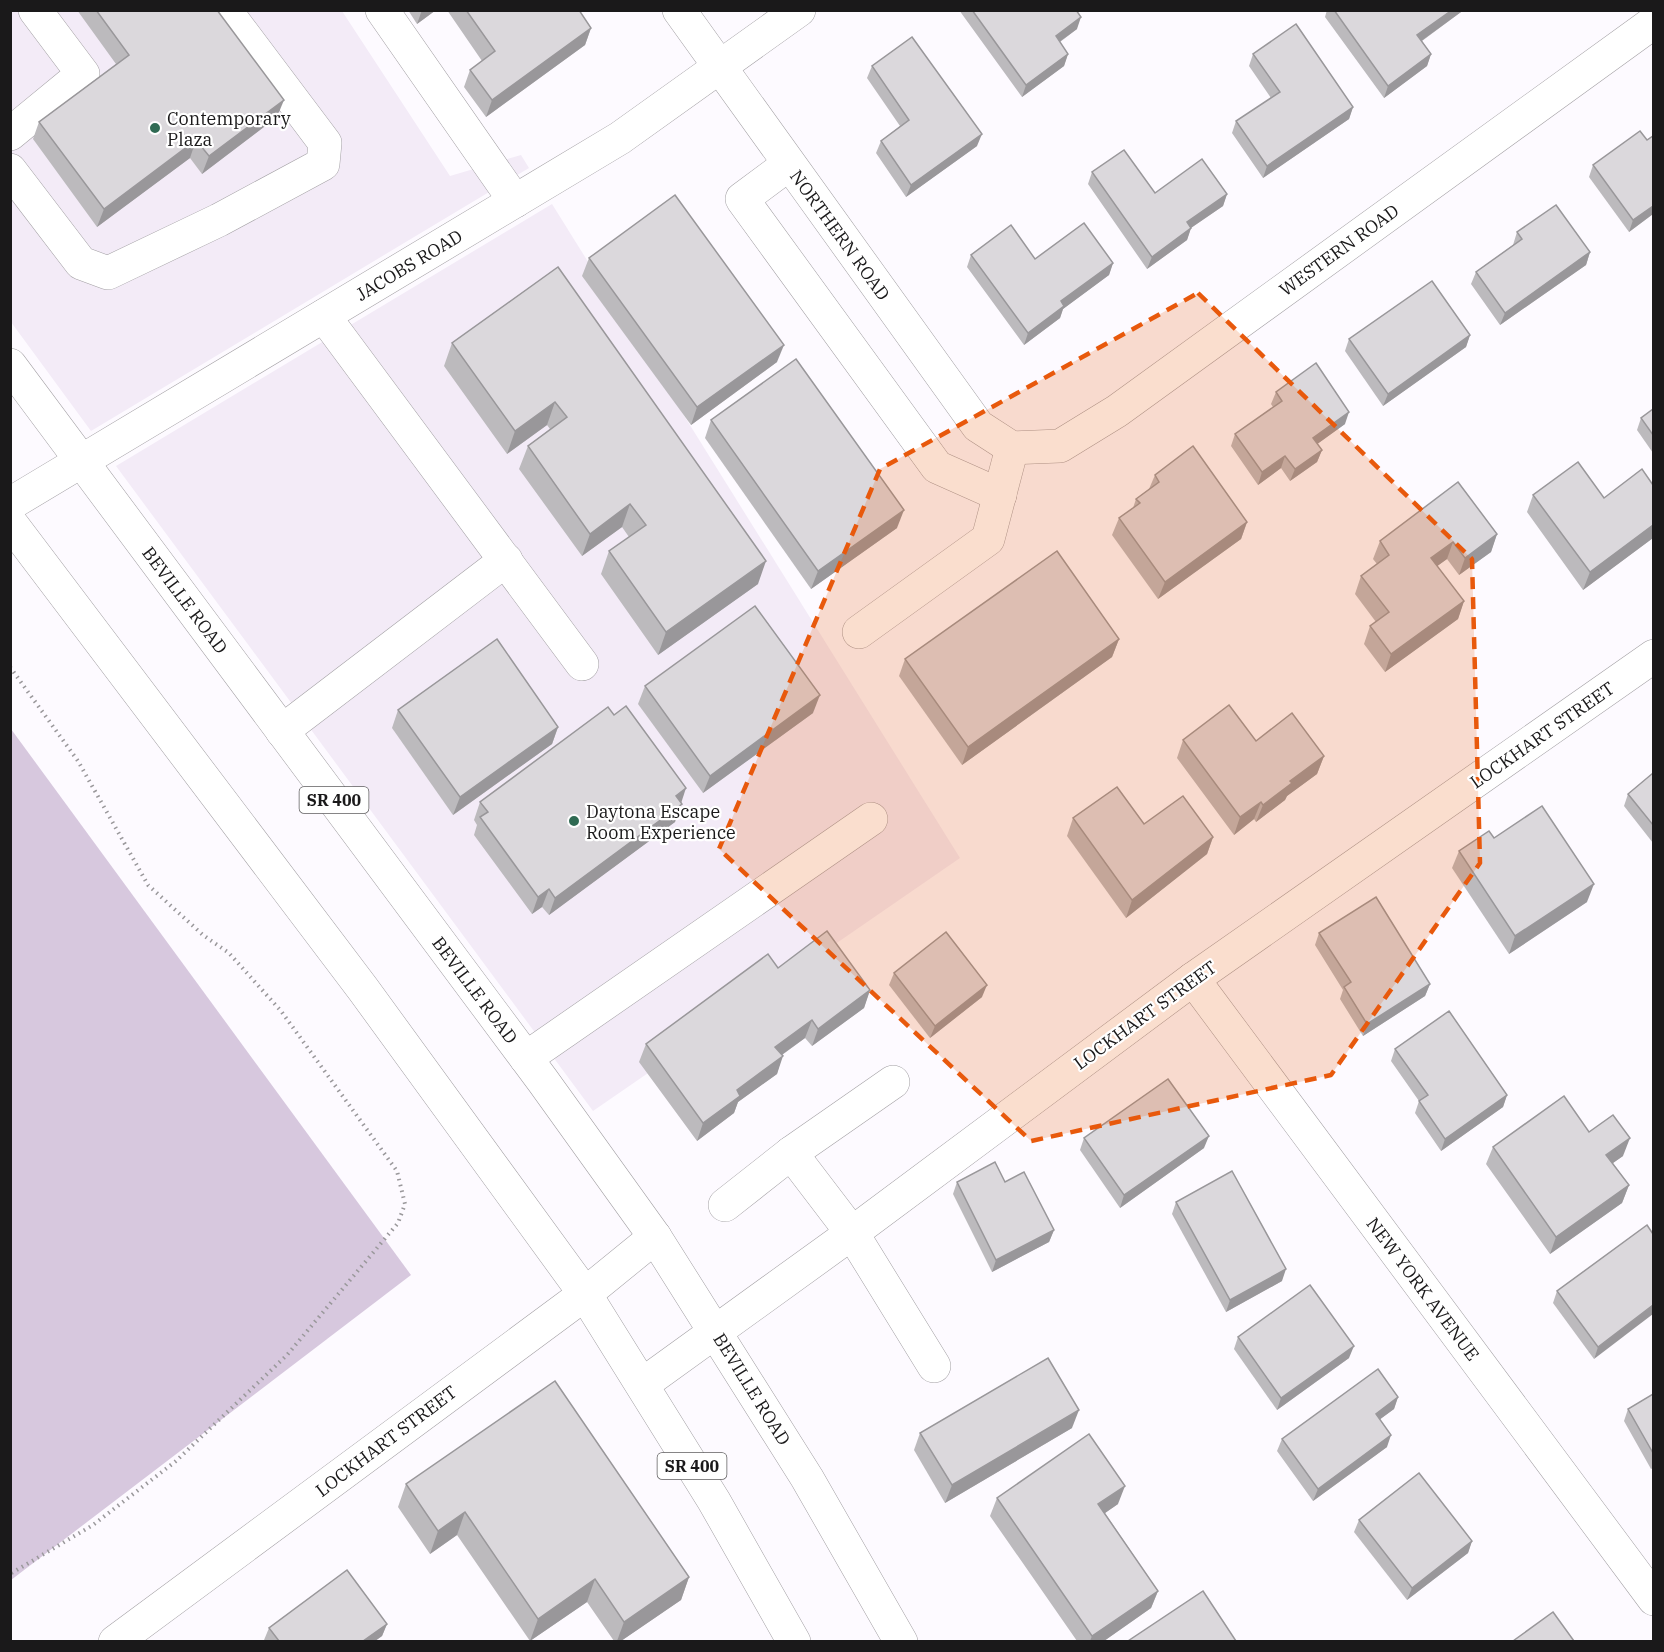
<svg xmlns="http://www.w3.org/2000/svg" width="1664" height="1652" viewBox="0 0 1664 1652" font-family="'IBM Plex Serif',serif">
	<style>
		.built { fill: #f3ebf7 }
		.green { fill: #d7c8de }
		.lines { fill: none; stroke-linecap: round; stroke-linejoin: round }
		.minor-casing { stroke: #a3a0a4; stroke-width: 34 }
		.major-casing { stroke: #a3a0a4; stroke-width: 34 }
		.path { stroke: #9a989b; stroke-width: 4; stroke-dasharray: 1.5 4.5; stroke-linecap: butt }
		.minor { stroke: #fff; stroke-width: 33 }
		.major { stroke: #fff; stroke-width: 33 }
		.wall { fill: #bcbabd }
		.shaded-wall { fill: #99979a }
		.building { fill: #dbd8dc; stroke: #99979a; stroke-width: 1.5 }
		.marked { fill: #e8590c; fill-opacity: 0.2; stroke: #e8590c; stroke-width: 4.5; stroke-dasharray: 12 8; stroke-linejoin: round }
		.poi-dot { fill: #2f6a53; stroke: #fff; stroke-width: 2 }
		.labels { text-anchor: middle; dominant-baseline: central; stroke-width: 4.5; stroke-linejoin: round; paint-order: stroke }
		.shield { fill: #fff; stroke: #5f5e5f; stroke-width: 1.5 }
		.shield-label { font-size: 16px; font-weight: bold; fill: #1a191a }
		.poi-label { font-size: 18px; fill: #1a191a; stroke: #fff; text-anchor: start }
		.street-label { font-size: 18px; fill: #1a191a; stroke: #fff }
	</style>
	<rect width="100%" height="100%" fill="#fdfaff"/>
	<g class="built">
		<polygon points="10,11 342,11 450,176 521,155 529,168 91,431 11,322"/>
		<polygon points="552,204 960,858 593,1111 116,466"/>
	</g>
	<polygon class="green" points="11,729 411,1275 11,1580 10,1580"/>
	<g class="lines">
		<g class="minor-casing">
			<g id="minor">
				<polyline points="382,10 515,201"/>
				<polyline points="679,10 978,426 1012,448"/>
				<polyline points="10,134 83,74 35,10"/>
				<polyline points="789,164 742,199 937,467 1000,495"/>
				<polyline points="10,170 81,263 108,273 219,220 323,164 325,143 225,10"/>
				<polyline points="324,316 582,664"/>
				<polyline points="1012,448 1060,446 1117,411 1654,22"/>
				<polyline points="10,504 620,138 799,10"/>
				<polyline points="859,632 988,539 1012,448"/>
				<polyline points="282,731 506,560"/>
				<polyline points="1193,979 1654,1599"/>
				<polyline points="526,1058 871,819"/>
				<polyline points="791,1153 893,1082"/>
				<polyline points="725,1205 791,1153 852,1233 934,1366"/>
				<polyline points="643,1384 852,1233 1193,979 1654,656"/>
				<polyline points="115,1642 585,1294 655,1237"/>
			</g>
		</g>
		<g class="major-casing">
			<g id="major">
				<polyline points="10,365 543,1081 655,1237 807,1478 901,1642"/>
				<polyline points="10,522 363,989 585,1294 714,1501 794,1642"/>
			</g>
		</g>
		<polyline class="path" points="10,667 78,761 148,885 203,935 229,953 281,1011 397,1171 405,1204 398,1223 287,1355 176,1461 93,1525 10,1574"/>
		<use href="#minor" class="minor"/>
		<use href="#major" class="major"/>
	</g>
	<g class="wall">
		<polygon points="77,10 217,10 277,117 202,174 190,158 97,227 33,139 39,122 116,64"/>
		<polygon points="408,10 436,10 417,24"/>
		<polygon points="447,10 579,10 591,28 585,45 486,117 464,87 470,70 482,61"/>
		<polygon points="959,10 1076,10 1077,29 1060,42 1068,54 1064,66 1022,97"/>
		<polygon points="1327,10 1462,10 1461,12 1422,41 1431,54 1427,66 1384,98 1325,17"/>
		<polygon points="1253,54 1353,107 1349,119 1263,178 1232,133 1236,121 1271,98 1249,66"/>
		<polygon points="872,66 977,146 906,197 876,153 881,141 900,126 867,78"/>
		<polygon points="1593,165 1653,214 1629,232 1589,177"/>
		<polygon points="1092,172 1155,193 1227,194 1223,206 1191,228 1187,240 1147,269 1088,184"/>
		<polygon points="1517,232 1590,252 1586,265 1500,325 1471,284 1476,272 1513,245"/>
		<polygon points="971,255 1035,259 1113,263 1109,275 1063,309 1060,318 1024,345 967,267"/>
		<polygon points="589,258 777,362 691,425 582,276"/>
		<polygon points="558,267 758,584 658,655 601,574 609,551 629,537 622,527 582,556 519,469 528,446 550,429 547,425 507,454 444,366 452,343"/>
		<polygon points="1470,335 1466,347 1383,406 1345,351 1349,339"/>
		<polygon points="1276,392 1345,424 1317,444 1322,450 1317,462 1290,481 1281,468 1258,485 1231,446 1235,434 1273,407 1271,404"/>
		<polygon points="1653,409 1653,453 1637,430 1641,418"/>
		<polygon points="711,420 897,528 811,589 705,438"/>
		<polygon points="1155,475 1247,522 1241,539 1158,599 1112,535 1119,518 1133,508 1136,499 1149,489"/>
		<polygon points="1653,485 1653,538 1583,590 1527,512 1533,495 1604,498"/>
		<polygon points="1497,534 1491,552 1459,575 1447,559 1437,566 1464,601 1458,619 1385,672 1364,644 1370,626 1376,622 1355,594 1361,576 1377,564 1373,559 1380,541"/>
		<polygon points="1119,639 1112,657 962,765 899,676 905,659"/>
		<polygon points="645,686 813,713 703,793 638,704"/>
		<polygon points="398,710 558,727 552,744 453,815 392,728"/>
		<polygon points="614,715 681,803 675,822 549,915 542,907 532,914 474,835 477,825 474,820 480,802"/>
		<polygon points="1183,740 1256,741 1324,756 1317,774 1287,796 1285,800 1256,822 1254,819 1234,835 1177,758"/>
		<polygon points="1653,773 1653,843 1624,806 1628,794"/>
		<polygon points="1073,818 1144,824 1213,837 1207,854 1126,918 1067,836"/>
		<polygon points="1494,838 1587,902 1509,954 1452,868 1459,851"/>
		<polygon points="1319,933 1430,984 1425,996 1363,1036 1340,999 1343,990 1315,945"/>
		<polygon points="778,968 870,990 864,1008 812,1046 805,1038 782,1055 777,1074 738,1102 734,1113 697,1141 639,1062 646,1044"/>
		<polygon points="894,973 982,997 930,1038 889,985"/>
		<polygon points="1395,1049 1507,1095 1503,1107 1441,1151 1415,1113 1419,1101 1391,1061"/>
		<polygon points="1589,1132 1623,1156 1613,1163 1629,1185 1622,1203 1550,1254 1486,1164 1493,1147"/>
		<polygon points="1084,1138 1204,1148 1120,1208 1080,1150"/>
		<polygon points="957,1182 1005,1182 1054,1230 1049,1242 992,1272 953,1194"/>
		<polygon points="1176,1202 1282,1281 1226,1312 1172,1214"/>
		<polygon points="1647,1225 1594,1359 1553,1303 1557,1291"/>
		<polygon points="1238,1337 1349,1358 1277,1410 1234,1349"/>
		<polygon points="1653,1394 1653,1468 1651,1469 1624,1421 1628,1409"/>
		<polygon points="1398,1397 1394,1409 1380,1419 1387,1447 1313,1501 1277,1451 1282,1439"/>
		<polygon points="1072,1428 945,1503 914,1450 920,1433"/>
		<polygon points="406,1484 689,1577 681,1600 621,1641 614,1641 587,1602 530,1641 457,1535 430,1554 398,1507"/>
		<polygon points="997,1498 1118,1504 1105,1513 1158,1591 1151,1608 1104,1641 1077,1641 990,1516"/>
		<polygon points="1359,1520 1472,1541 1468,1553 1407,1600 1354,1532"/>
		<polygon points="387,1624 382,1636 375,1641 266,1641 264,1640 269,1628"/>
	</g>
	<g class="shaded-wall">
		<polygon points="422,10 436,10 417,24"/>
		<polygon points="1452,10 1462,10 1461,12 1413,47 1417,35"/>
		<polygon points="1081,17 1077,29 1051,48 1056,36"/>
		<polygon points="591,28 585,45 486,117 492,100"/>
		<polygon points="1068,54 1064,66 1022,97 1026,85"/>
		<polygon points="1431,54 1427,66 1384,98 1388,86"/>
		<polygon points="284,100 277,117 202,174 209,156"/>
		<polygon points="1353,107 1349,119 1263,178 1267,166"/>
		<polygon points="982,134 977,146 906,197 911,185"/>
		<polygon points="196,140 190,158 97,227 104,209"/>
		<polygon points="1227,194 1223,206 1182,234 1187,222"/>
		<polygon points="1653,206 1653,214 1629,232 1633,220"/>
		<polygon points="1191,228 1187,240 1147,269 1152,257"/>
		<polygon points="1590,252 1586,265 1500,325 1505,313"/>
		<polygon points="1113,263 1109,275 1063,309 1060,318 1024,345 1028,333 1061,301"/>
		<polygon points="1470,335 1466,347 1383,406 1388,394"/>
		<polygon points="784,345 777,362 691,425 697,407"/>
		<polygon points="555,402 547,425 507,454 515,431"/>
		<polygon points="1349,412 1345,424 1309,450 1313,438"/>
		<polygon points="1322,450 1317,462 1290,481 1295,469"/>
		<polygon points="1285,456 1281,468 1258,485 1262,472"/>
		<polygon points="630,504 622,527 582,556 590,534"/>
		<polygon points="904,510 897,528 811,589 818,571"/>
		<polygon points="1247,522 1241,539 1158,599 1165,582"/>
		<polygon points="1653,525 1653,538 1583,590 1590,572"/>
		<polygon points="1497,534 1491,552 1459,575 1465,558"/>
		<polygon points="1453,542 1447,559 1425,575 1431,558"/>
		<polygon points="766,561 758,584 658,655 666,632"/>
		<polygon points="1464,601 1458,619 1385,672 1391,654"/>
		<polygon points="1119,639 1112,657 962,765 968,747"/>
		<polygon points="820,695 813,713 703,793 710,776"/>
		<polygon points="558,727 552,744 453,815 460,797"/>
		<polygon points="1324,756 1317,774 1287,796 1285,800 1256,822 1263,805 1290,781"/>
		<polygon points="686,788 675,822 549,915 555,898 676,796"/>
		<polygon points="1261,802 1254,819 1234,835 1240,817"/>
		<polygon points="1213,837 1207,854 1126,918 1132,900"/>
		<polygon points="1594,884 1587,902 1509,954 1515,936"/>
		<polygon points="549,889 542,907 532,914 538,897"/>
		<polygon points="1430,984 1425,996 1363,1036 1367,1024"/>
		<polygon points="987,985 982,997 930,1038 935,1026"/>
		<polygon points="870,990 864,1008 812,1046 818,1029"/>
		<polygon points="812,1020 805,1038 769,1064 775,1047"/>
		<polygon points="783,1056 777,1074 738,1102 734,1113 697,1141 703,1123 737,1090"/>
		<polygon points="1507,1095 1503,1107 1441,1151 1445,1139"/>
		<polygon points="1209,1136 1204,1148 1120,1208 1124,1195"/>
		<polygon points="1630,1138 1623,1156 1600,1172 1606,1155"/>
		<polygon points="1629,1185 1622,1203 1550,1254 1556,1237"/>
		<polygon points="1054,1230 1049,1242 992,1272 996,1260"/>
		<polygon points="1286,1269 1282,1281 1226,1312 1230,1300"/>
		<polygon points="1653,1305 1653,1314 1594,1359 1598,1347"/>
		<polygon points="1354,1346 1349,1358 1277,1410 1281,1398"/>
		<polygon points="1398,1397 1394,1409 1371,1426 1376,1414"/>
		<polygon points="1079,1410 1072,1428 945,1503 952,1485"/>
		<polygon points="1391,1435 1387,1447 1313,1501 1318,1489"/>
		<polygon points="1125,1486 1118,1504 1092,1522 1098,1504"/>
		<polygon points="465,1512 457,1535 430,1554 438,1531"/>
		<polygon points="1472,1541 1468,1553 1407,1600 1412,1588"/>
		<polygon points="689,1577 681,1600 621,1641 617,1641 624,1622"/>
		<polygon points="595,1579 587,1602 530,1641 538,1619"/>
		<polygon points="1158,1591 1151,1608 1104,1641 1090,1641 1092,1636"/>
		<polygon points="387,1624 382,1636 375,1641 363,1641"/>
	</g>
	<g class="building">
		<polygon points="96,10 217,10 284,100 209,156 196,140 104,209 39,122 129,55"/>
		<polygon points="466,10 579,10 591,28 492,100 470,70 495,51"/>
		<polygon points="972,10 1076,10 1081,17 1056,36 1068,54 1026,85"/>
		<polygon points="1334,10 1452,10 1417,35 1431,54 1388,86"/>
		<polygon points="1296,24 1353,107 1267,166 1236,121 1280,92 1253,54"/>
		<polygon points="912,37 982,134 911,185 881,141 909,120 872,66"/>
		<polygon points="1640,131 1647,140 1653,136 1653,206 1633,220 1593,165"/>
		<polygon points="1124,150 1155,193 1202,159 1227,194 1187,222 1191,228 1152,257 1092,172"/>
		<polygon points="675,195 784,345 697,407 589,258"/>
		<polygon points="1556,205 1590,252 1505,313 1476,272 1522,239 1517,232"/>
		<polygon points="1084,223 1113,263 1061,301 1064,306 1028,333 971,255 1011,225 1035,259"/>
		<polygon points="558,267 766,561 666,632 609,551 646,525 630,504 590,534 528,446 567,417 555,402 515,431 452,343"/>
		<polygon points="1432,281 1470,335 1388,394 1349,339"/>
		<polygon points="796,359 904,510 818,571 711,420"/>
		<polygon points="1316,363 1349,412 1313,438 1322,450 1295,469 1285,456 1262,472 1235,434 1282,401 1276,392"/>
		<polygon points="1653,409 1653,435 1641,418"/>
		<polygon points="1193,446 1247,522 1165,582 1119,518 1140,503 1136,499 1159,482 1155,475"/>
		<polygon points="1578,462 1604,498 1642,469 1653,485 1653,525 1590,572 1533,495"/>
		<polygon points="1458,482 1497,534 1465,558 1453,542 1431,558 1464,601 1391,654 1370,626 1389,612 1361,576 1389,555 1380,541"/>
		<polygon points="1057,551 1119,639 968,747 905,659"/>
		<polygon points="755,606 820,695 710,776 645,686"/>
		<polygon points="497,639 558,727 460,797 398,710"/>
		<polygon points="1229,705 1256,741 1292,713 1324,756 1290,781 1292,783 1263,805 1261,802 1240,817 1183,740"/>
		<polygon points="626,706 686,788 676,796 682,804 555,898 549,889 538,897 480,817 488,812 480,802 608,707 614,715"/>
		<polygon points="1653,773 1653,825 1628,794"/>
		<polygon points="1117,787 1144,824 1183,796 1213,837 1132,900 1073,818"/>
		<polygon points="1542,806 1594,884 1515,936 1459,851 1489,831 1494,838"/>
		<polygon points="1376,897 1430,984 1367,1024 1344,987 1351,982 1319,933"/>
		<polygon points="827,931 870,990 818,1029 812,1020 775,1047 783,1056 737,1090 740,1096 703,1123 646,1044 768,954 778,968"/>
		<polygon points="946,932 987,985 935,1026 894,973"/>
		<polygon points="1449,1011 1507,1095 1445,1139 1419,1101 1428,1095 1395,1049"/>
		<polygon points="1168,1079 1209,1136 1124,1195 1084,1138"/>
		<polygon points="1564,1096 1589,1132 1613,1115 1630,1138 1606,1155 1629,1185 1556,1237 1493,1147"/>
		<polygon points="995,1162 1005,1182 1024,1172 1054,1230 996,1260 957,1182"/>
		<polygon points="1232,1171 1286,1269 1230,1300 1176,1202"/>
		<polygon points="1647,1225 1653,1234 1653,1305 1598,1347 1557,1291"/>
		<polygon points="1310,1285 1354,1346 1281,1398 1238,1337"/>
		<polygon points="1048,1358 1079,1410 952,1485 920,1433"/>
		<polygon points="1378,1369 1398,1397 1376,1414 1391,1435 1318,1489 1282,1439"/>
		<polygon points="555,1381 689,1577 624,1622 595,1579 538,1619 465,1512 438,1531 406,1484"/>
		<polygon points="1653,1394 1653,1453 1628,1409"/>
		<polygon points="1089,1434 1125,1486 1098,1504 1158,1591 1092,1636 997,1498"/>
		<polygon points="1419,1473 1472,1541 1412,1588 1359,1520"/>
		<polygon points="347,1570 387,1624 363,1641 279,1641 269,1628"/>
		<polygon points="1203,1591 1236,1641 1128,1641"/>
		<polygon points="1553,1612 1574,1641 1513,1641"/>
	</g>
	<path class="marked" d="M1198,293L1472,559L1480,863L1331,1075L1031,1141L719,849L880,469Z"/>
	<g class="poi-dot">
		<circle cx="155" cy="128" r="6"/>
		<circle cx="574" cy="821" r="6"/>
	</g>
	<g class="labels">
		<g class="shield">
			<rect x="299.5" y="787" width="69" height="26" rx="4.5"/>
			<rect x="657.5" y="1453" width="69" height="26" rx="4.5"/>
		</g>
		<g class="shield-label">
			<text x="334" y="800">SR 400</text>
			<text x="692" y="1466">SR 400</text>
		</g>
		<g class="poi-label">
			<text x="167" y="118">Contemporary<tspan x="167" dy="21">Plaza</tspan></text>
			<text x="586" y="811">Daytona Escape<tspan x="586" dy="21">Room Experience</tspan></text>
		</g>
		<g class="street-label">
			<text transform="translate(840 235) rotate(54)">NORTHERN ROAD</text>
			<text transform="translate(1339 250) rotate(-36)">WESTERN ROAD</text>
			<text transform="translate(409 265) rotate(-31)">JACOBS ROAD</text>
			<text transform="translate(185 600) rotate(53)">BEVILLE ROAD</text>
			<text transform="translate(1542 735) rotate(-35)">LOCKHART STREET</text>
			<text transform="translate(475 990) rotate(53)">BEVILLE ROAD</text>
			<text transform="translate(1145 1015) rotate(-36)">LOCKHART STREET</text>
			<text transform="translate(1423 1289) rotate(53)">NEW YORK AVENUE</text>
			<text transform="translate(752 1389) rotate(58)">BEVILLE ROAD</text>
			<text transform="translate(386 1441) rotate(-37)">LOCKHART STREET</text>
		</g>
	</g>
	<rect width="1664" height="1652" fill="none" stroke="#1a191a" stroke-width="24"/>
</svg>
